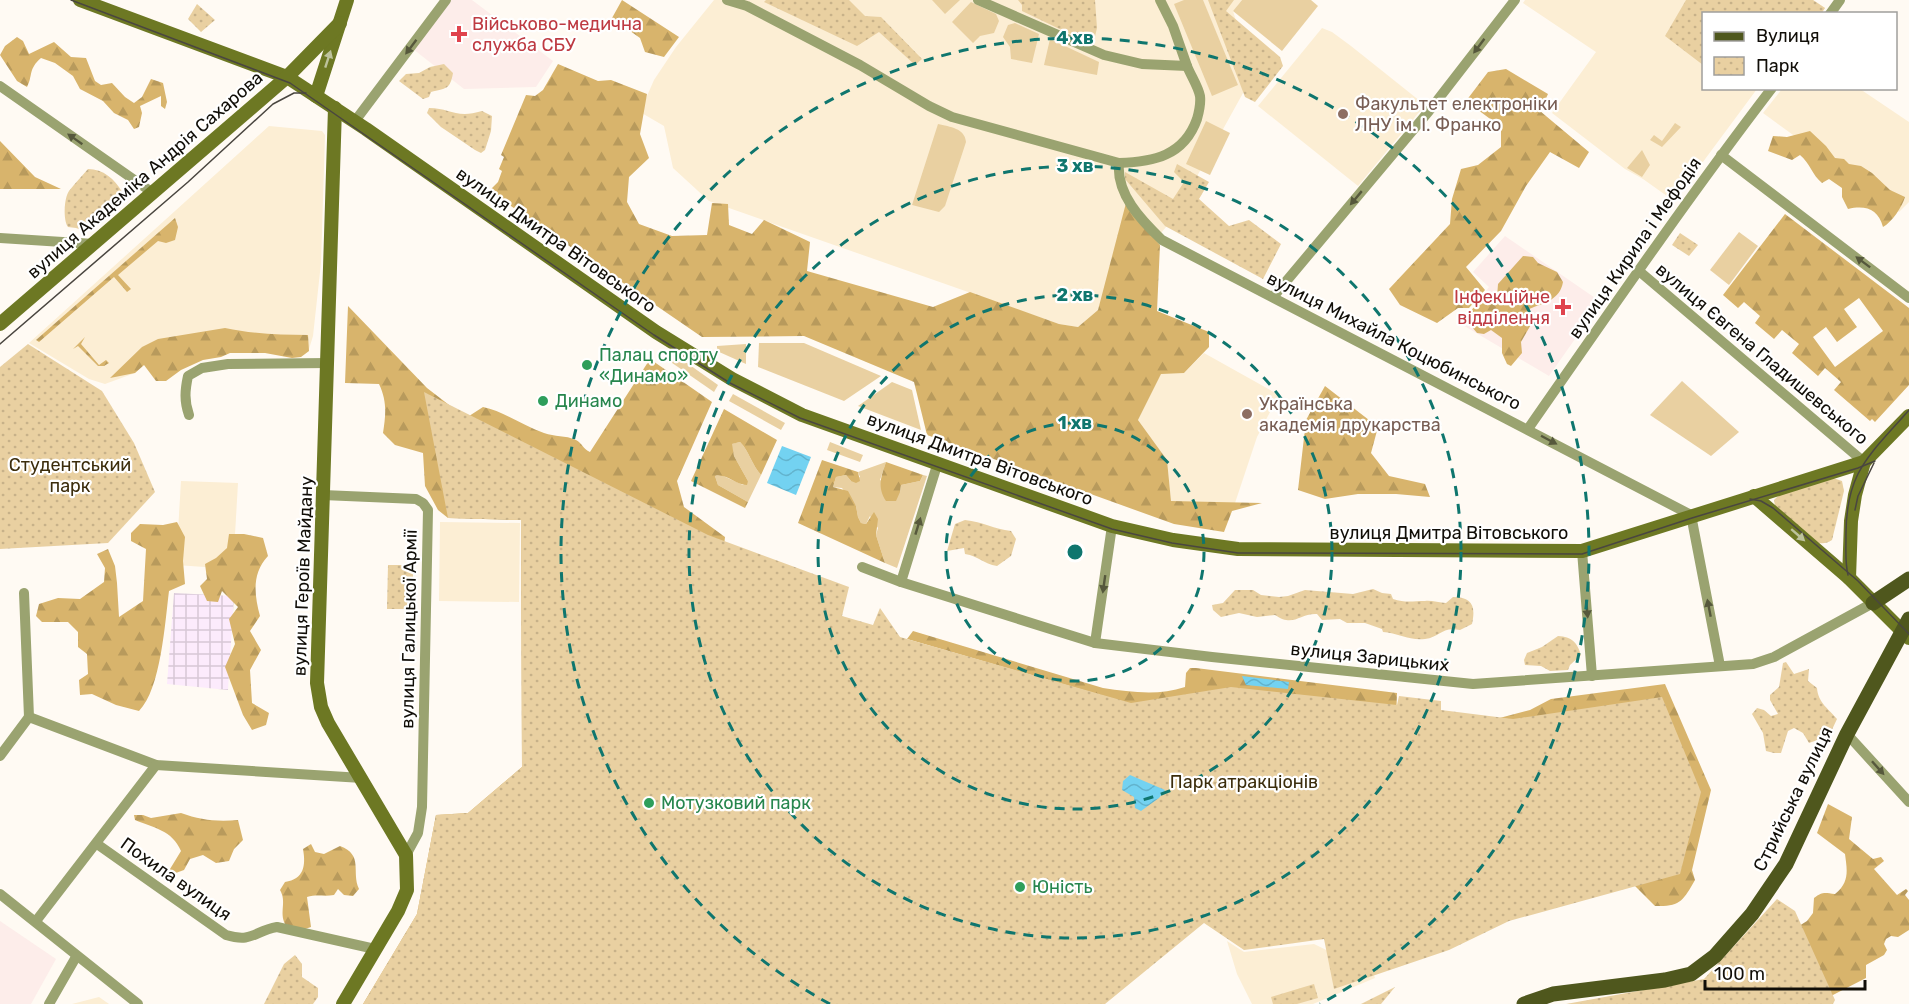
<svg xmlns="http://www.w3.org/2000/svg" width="1909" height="1004" viewBox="0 0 1909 1004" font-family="Rubik,sans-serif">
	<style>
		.built { fill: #fceed4 }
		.industrial { fill: url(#industrial-grid) }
		.medical { fill: #fdedea }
		.grass { fill: #e9d0a1 }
		.forest { fill: url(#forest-firs); fill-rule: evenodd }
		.park { fill: url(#park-dots) }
		.water { fill: url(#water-waves) }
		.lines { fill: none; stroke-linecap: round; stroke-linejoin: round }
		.street { stroke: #9aa370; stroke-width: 10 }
		.secondary { stroke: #6d7823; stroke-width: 14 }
		.primary { stroke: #4f571d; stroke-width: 15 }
		.tram { stroke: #4a4640; stroke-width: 1.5 }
		.oneway { fill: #56583c }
		.oneway2 { fill: #bdc29c }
		.ring { fill: none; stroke: #0f766e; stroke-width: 3; stroke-dasharray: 10 8 }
		.health-dot { fill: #e0444e; stroke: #fff; stroke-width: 2 }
		.education-dot { fill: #8d6e63; stroke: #fff; stroke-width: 2 }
		.leisure-dot { fill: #2e9e5b; stroke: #fff; stroke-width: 2 }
		.labels { text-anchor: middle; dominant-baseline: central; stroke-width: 4.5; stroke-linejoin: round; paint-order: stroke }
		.health-label { font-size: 18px; fill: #be3a42; stroke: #fff; text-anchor: start }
		.education-label { font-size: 18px; fill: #785e54; stroke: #fff; text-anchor: start }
		.street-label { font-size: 18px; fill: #110e08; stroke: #fff }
		.leisure-label { font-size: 18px; fill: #27864d; stroke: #fff; text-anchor: start }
		.park-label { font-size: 18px; fill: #3c2d0c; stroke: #fff }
		.centre { fill: #0f766e; stroke: #fff; stroke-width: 3 }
		.ring-label { font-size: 18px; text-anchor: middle; font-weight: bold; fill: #0f766e; stroke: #fff; stroke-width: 4.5; stroke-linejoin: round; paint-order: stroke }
	</style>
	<defs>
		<pattern id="industrial-grid" width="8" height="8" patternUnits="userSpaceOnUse" patternTransform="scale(1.5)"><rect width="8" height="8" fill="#fcebfc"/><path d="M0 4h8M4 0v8" fill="none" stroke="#d7c8d6"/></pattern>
		<pattern id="forest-firs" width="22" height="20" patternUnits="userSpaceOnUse" patternTransform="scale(1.5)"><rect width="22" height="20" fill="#d8b46c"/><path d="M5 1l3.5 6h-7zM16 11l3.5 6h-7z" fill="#b89a5c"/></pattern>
		<pattern id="park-dots" width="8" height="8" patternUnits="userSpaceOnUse" patternTransform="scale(1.5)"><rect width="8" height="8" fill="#e9d0a1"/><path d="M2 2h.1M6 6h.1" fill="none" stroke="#c7b189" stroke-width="1.8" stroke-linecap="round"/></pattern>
		<pattern id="water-waves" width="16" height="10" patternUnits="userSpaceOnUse" patternTransform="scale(1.5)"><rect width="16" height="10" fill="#73d2f1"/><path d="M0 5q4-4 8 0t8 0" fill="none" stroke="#62b3cd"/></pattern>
	</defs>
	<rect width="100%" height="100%" fill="#fffaf3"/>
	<g class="built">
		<polygon points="714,0 1242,0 1233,11 1253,75 1175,216 1098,310 1078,327 1059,324 709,201 673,168 664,126 640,112 654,80 676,47"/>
		<polygon points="1525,0 1813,0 1825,8 1821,14 1704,14 1704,88 1757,89 1674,201 1643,179 1625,169 1552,113 1596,52 1523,3"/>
		<polygon points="1322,28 1332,32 1351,46 1425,105 1358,186 1258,106"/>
		<polygon points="1782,89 1860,89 1909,122 1909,202 1899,212 1763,113"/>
		<polygon points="269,126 322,131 325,135 321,263 313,336 309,349 199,349 144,365 135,373 105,384 89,379 29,343"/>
		<polygon points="1204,353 1279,395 1257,437 1235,503 1171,502 1167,460 1138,420 1161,373 1184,373"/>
		<polygon points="181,481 238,483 233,569 176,565"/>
		<polygon points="440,522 520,523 519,602 439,601"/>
		<polygon points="1227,941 1244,952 1314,944 1345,959 1368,958 1375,978 1313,1004 1252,1004 1237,974"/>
		<polygon points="99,997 109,1004 72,1004"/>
	</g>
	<polygon class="industrial" points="174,593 234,596 228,690 167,684"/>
	<g class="medical">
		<polygon points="450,0 472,0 553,61 536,87 464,89 413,49"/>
		<polygon points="1505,236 1601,302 1549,376 1461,324 1489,287 1473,272"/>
		<polygon points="0,921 56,959 31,1004 0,1004"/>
	</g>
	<g class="grass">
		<polygon points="932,0 960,0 945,14"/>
		<polygon points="1184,0 1203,0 1238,85 1212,96 1174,4"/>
		<polygon points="1242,0 1311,0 1318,6 1282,51 1233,11"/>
		<polygon points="971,2 996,14 999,21 994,33 980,36 973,43 952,22"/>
		<polygon points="1015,23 1039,34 1032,63 1011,59 1010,47 1003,37 1008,25"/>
		<polygon points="1050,39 1099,62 1097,75 1044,65"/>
		<polygon points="1206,121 1230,133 1210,175 1186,164"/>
		<polygon points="1675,123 1681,127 1662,147 1650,140 1654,135 1662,141"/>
		<path d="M938,124C950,127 965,128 966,142L945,206L939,212L912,205Z"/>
		<polygon points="1642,150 1650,165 1642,177 1627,168"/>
		<polygon points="1739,232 1758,246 1729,285 1710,270"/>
		<polygon points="759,343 804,343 881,376 844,401 758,367"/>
		<polygon points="746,344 746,364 717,351 717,346"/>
		<polygon points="670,351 718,385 714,392 665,358"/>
		<polygon points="1682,381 1739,432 1711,456 1650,415"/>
		<polygon points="892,382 912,390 921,430 858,406"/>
		<polygon points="733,394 785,423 781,430 729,401"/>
		<path d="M740,442C749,451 752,465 761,475L748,502L718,485L715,476L721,475L743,485L748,481L734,456L731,444Z"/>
		<polygon points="830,442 863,455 860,462 827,450"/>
		<polygon points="886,462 880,480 900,492 901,485 920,481 923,475 927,476 897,568 885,563 876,535 878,528 870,516 866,524 861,523 858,517 856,506 842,488 833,487 836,477 846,475 851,481 860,477 858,472"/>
	</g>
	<g class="forest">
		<polygon points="622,0 679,37 664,57 645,52 640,38 612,18"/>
		<path d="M17,37L23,41L29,54L54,42L71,57L86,58L95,81L101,85L112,83L125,97L134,103L142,97L151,79L163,83L167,102L165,109L161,106V96L140,106L142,113L139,127L134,129L128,120L114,113L103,101L80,89L73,76L55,63L41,58C28,69 33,76 27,87L17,81L0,55L5,46Z"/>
		<polygon points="558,64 598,81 611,80 647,94 640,134 649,158 629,177 627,202 639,224 672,236 707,235 712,203 728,204 729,225 752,234 764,220 810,242 807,271 933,307 970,292 1059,324 1078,327 1098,310 1126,203 1160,245 1157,311 1209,332 1209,347 1184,373 1161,374 1138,420 1167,460 1171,501 1262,503 1232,511 1224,532 1174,524 927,435 914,382 804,336 702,337 489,191 498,182 502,171 499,169 504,157 501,155 526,95 535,96 543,90"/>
		<polygon points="1506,69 1548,94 1540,111 1589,152 1579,168 1550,152 1526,186 1501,231 1466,267 1485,290 1469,308 1458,308 1437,323 1400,305 1389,289 1450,224 1452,199 1461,169 1478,165 1501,147 1501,127 1466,101 1488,72"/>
		<path d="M1810,131L1826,146L1835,158L1844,159L1849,164L1861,166L1872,173L1890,190L1905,197C1902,207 1892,222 1883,227C1878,209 1866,205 1848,209L1842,197V188L1829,179L1822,183C1812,175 1810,163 1800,155L1792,160L1768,151L1773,136L1787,137Z"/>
		<polygon points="0,141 35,177 61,189 0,189"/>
		<path d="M1785,214L1909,308V385L1875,422L1872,419L1870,421L1834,390L1841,382L1825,368L1818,376L1792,353L1799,344L1782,330L1774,339L1755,323L1760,316L1744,302L1738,308L1723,295ZM1859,298L1883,331L1835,367L1813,337L1826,327L1837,342L1857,327L1844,309Z"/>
		<polygon points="175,218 178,227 175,240 166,243 158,241 118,275 131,289 127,292 114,277 39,342 36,340"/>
		<path d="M1523,256L1533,257L1538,263L1557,272L1563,282C1560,300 1544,303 1529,309L1533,321L1521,342L1522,353L1511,366L1507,364L1502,353V338L1491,330L1484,334L1477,333L1467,321C1470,304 1483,302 1497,297L1498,284Z"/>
		<path d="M348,306L427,388L466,418L483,407C503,411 524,426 544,433C555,437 565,435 576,440C582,443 583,449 590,452L650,359L712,402L677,481L684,507L725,537L724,546L637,1004H363L417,914L436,815L468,813L522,767L521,520L448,518L438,510L425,486L423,453L395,445L383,433C386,414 387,401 379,384L345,383Z"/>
		<path d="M225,328C253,334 280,335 308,335L309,351L301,357L292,358L265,353H230L221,357L203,360L181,370L166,381H156L144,365L135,373L110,378L142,347L158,339Z"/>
		<polygon points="85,337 81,344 99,365 106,360 109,363 104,366 98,366 78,346 73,349"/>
		<polygon points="1325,386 1378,427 1371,453 1389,476 1425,484 1430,497 1396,494 1358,494 1325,499 1298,490 1306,420"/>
		<path d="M724,409L777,440L761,475C752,465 749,451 740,442L732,444L734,456L748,481L747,485C735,485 727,473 715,476L718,485L748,502L745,508L691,481Z"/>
		<polygon points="822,460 858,472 860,481 856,483 851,481 846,475 836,477 833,487 848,491 856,506 858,517 861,523 866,524 874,512 878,519 876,535 885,563 798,523"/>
		<path d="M886,462L923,475L920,481L901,485L900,492L896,501H886C877,487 881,477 886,462Z"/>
		<path d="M177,522L185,537L183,561L185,584L169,591C165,622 161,689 139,711L116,705L92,694L80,695L79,680L88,674L87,654L78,647V632L68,622H42L36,616L39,604L58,598L80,599L104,582L105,568L97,554L108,549L115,566L117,583L119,617L143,601L146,549L131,541V533L140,524L163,525Z"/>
		<path d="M229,534H244L263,538L268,556C252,573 254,594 260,616L250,631L261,650L250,670L252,703L269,713L266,725L252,730L243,715L225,667L235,644L229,619L238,607L222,591L218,602L207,601L200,586L207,579L205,564L216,558L227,548Z"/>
		<path d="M913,631L1103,688C1131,692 1158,696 1185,687L1186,673L1190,668H1196L1397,693L1396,719L1473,725L1530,710L1551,699L1665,684L1711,790L1692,870L1695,880C1683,901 1680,907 1655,906L1635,886L1242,736L907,639Z"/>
		<path d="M1828,804L1852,817L1849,839L1873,859L1881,857L1884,861L1874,869L1897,895L1906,889L1908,891L1905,895L1909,900V930L1898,937L1891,936L1886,939L1884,944L1887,950L1884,955L1866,965V978L1831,996L1629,1004L1706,984L1807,921L1813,913L1814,898C1823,891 1825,893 1835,894C1850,882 1847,870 1845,854L1817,833Z"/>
		<path d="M181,813C200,820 217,822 238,820L243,840L234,849L229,861L216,863L203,855L190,859L184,870L173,874L170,869L181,851C172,830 154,828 135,820L134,815H143L151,818Z"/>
		<path d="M311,844L315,852L324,854L340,846C364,855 351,872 359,889L353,896L344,895L338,889L334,895C324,897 317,894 307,897L311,927L302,930L285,924C279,912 287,902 280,890L285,882C304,879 306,866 303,849Z"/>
	</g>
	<g class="park">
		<polygon points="766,0 849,0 865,16 881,17 922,59 915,65 879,32 857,46 764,2"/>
		<polygon points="1018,0 1095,0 1097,28 1093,45 1022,11 1022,5"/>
		<polygon points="1208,0 1234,0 1226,11 1280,57 1283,66 1255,102 1245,97"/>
		<polygon points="1686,0 1813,0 1825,8 1821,14 1704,14 1703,65 1665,36"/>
		<polygon points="197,4 215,20 201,32 188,19"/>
		<path d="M444,64L453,73C450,90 446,88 431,92L429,97L423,99L399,81L406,74L419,73L430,67Z"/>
		<path d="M429,108C450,108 456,119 482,111L492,116L491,131L485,150L481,153L475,150L441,127L427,113Z"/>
		<polygon points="1177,164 1209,182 1199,199 1229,226 1249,220 1281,244 1263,279 1165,226 1125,179 1125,172 1173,199 1184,182 1174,172"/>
		<path d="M88,169C103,169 115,179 122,192C118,210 102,225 85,231L76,228L68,227C63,220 64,198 69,191C75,183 82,176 88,169Z"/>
		<polygon points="1680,233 1698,245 1689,256 1672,245"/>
		<polygon points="28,344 102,391 134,443 155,492 108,543 0,549 0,367"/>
		<polygon points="424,392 708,535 849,587 842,616 873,625 880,608 900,637 1131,703 1231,687 1397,705 1399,696 1441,701 1441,710 1513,719 1662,697 1701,792 1680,874 1509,921 1449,950 1334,989 1324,939 1244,950 1204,923 1105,1004 363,1004 417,914 436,815 468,813 522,767 521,520 448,518"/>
		<path d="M1833,478L1842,481L1844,491L1832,540C1826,544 1822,544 1815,542L1775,506L1774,500L1780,494Z"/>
		<path d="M965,520C983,522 994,529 1011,531L1016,539L1011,556L997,566C983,564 979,556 965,554L964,548L947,551L955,524Z"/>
		<polygon points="388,565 413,565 413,609 387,609"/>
		<path d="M1373,589L1382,593L1391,594L1393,599C1405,603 1413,601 1425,601C1431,600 1439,603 1446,603L1453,597C1472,597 1476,606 1472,624L1460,630C1442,626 1440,637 1425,639C1410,641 1398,633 1383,632L1382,629L1365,623H1347L1340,619L1322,620L1317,614C1299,613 1294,628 1275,615L1257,617L1239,613L1221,617L1213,610L1212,605L1223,603L1235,590H1253L1261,595L1279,597L1288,596L1305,590L1353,594Z"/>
		<path d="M1558,636C1572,637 1577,642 1581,655L1570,665L1568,670L1550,671L1541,666L1525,665L1524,660L1527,653L1542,647Z"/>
		<path d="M1786,662L1794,674L1809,669L1808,681L1817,688C1818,703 1829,709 1837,719L1829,736L1809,743L1803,733L1794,728L1788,731L1781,753H1774L1766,751L1763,733L1752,714L1757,708L1764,710L1771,716L1778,714L1770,700V695L1779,687L1783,663Z"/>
		<polygon points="1777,899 1795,911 1835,1000 1833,1004 1566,1004 1704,979"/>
		<polygon points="295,955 302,964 302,977 318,988 318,997 313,1004 264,1004 284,964"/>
		<polygon points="1314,984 1318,998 1297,1004 1273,1004 1271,997"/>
		<polygon points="1395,987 1381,1004 1361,1004"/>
	</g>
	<g class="water">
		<polygon points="782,446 811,457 796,495 767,483"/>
		<polygon points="1242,676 1289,682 1288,689 1246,685"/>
		<polygon points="1130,775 1165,790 1159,798 1141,811 1135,808 1134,797 1122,790 1123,781"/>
	</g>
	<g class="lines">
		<g class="street">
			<path d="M727,0L747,6L860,65L929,106L952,117L1119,163C1153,162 1184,156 1197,119C1199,112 1201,104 1200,96C1198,86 1191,76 1187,66"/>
			<polyline points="978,0 1104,55 1142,64 1187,66 1173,26 1160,0"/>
			<polyline points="1830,14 1840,0"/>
			<polyline points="0,86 153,193"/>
			<polyline points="355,121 446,0"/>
			<polyline points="1721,155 1909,298"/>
			<path d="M1119,163C1116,194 1141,220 1162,240L1691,515L1720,666"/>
			<polyline points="0,238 94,244"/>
			<polyline points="1639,271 1864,462"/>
			<polyline points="1273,297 1429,111 1515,0"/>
			<path d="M189,415C184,401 185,390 188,376L202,368L228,364L328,363"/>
			<path d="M1528,429C1608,314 1687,199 1772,88"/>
			<polyline points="323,495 416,499 423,503 428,510 422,807 418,833 406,855"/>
			<polyline points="1582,551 1592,676"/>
			<polyline points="862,567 901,582 1095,643 1212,657 1473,684 1753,664 1774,657 1873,603"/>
			<polyline points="901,582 938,462"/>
			<polyline points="24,593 29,717 156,765 362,778"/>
			<polyline points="1095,643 1112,526"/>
			<polyline points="1847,734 1909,802"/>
			<polyline points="0,756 29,717"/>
			<path d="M97,844L226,935C253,943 254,931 277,927L375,949"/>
			<polyline points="0,894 138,1004"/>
			<polyline points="36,921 156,765"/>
			<polyline points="49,1004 76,957"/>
		</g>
		<g class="secondary">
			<polyline points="80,0 287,77 366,129 656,332 732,379 802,415 1112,526 1173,540 1238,549 1582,551 1864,462 1909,416"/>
			<polyline points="316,96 347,0"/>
			<polyline points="335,108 317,683 321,707 328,723 406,855 407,890 398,911 343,1004"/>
			<polyline points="0,324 287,77 340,23"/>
			<polyline points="1754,496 1849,578 1909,638"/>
			<polyline points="1849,578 1851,521 1855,495 1864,462"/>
		</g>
		<g class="primary">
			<polyline points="1873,603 1909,579"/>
			<polyline points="1524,1004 1553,994 1665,980 1691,974 1715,956 1752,914 1786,864 1847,734 1909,619"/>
		</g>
		<g class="tram">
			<polyline points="71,0 290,83 654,335 730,383 800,418 1112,529 1172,543 1238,553 1582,554 1692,518 1858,468 1875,461"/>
			<polyline points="0,344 188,182 273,104 294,93 306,93"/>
			<polyline points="1750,499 1761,501 1773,508 1858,581 1909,634"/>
			<polyline points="1855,510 1858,496 1874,463"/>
			<path d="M1848,575C1845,563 1846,550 1846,538C1845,472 1869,456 1909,410"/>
		</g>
	</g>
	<defs><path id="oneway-solid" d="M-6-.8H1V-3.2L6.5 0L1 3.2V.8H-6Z" transform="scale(1.5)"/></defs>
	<g class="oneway">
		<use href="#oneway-solid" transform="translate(1479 46) rotate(127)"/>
		<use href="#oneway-solid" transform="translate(411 47) rotate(127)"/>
		<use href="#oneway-solid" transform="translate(75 139) rotate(-145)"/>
		<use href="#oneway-solid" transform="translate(1356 198) rotate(130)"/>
		<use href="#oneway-solid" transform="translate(1863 262) rotate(-143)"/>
		<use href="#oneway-solid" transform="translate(1549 440) rotate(28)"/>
		<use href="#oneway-solid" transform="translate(918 526) rotate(-73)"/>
		<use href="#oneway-solid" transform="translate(1104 584) rotate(98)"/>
		<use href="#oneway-solid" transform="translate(1709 608) rotate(-101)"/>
		<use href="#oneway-solid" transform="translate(1587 609) rotate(85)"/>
		<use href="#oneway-solid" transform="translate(1878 768) rotate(48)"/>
	</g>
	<g class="oneway2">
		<use href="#oneway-solid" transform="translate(328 59) rotate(-72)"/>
		<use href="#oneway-solid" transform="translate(1798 535) rotate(41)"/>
	</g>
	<g class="ring">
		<circle cx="1075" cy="552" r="129"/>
		<circle cx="1075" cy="552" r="257"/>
		<circle cx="1075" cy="552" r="386"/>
		<path d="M830 1004A514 514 0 1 1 1320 1004"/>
	</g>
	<g class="health-dot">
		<path d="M456 25h6v6h6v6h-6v6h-6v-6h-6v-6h6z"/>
		<path d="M1560 298h6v6h6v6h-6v6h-6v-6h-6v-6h6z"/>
	</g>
	<g class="education-dot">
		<circle cx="1343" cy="114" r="6"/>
		<circle cx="1247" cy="414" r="6"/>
	</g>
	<g class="leisure-dot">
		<circle cx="587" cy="365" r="6"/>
		<circle cx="543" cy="401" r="6"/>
		<circle cx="649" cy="803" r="6"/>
		<circle cx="1020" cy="887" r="6"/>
	</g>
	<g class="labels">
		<g class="health-label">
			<text x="472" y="24">Військово-медична<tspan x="472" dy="21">служба СБУ</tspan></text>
			<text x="1550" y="297" text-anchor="end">Інфекційне<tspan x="1550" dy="21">відділення</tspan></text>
		</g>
		<g class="education-label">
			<text x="1355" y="104">Факультет електроніки<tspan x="1355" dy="21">ЛНУ ім. І. Франко</tspan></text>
			<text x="1259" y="404">Українська<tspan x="1259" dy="21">академія друкарства</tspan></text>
		</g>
		<g class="street-label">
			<text transform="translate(145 175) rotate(-41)">вулиця Академіка Андрія Сахарова</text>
			<text transform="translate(556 240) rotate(35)">вулиця Дмитра Вітовського</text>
			<text transform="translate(1635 248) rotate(-55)">вулиця Кирила і Мефодія</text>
			<text transform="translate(1394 341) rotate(27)">вулиця Михайла Коцюбинського</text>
			<text transform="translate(1762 354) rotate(40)">вулиця Євгена Гладишевського</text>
			<text transform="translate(980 459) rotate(20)">вулиця Дмитра Вітовського</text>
			<text x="1449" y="533">вулиця Дмитра Вітовського</text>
			<text transform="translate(303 576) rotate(-88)">вулиця Героїв Майдану</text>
			<text transform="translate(409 629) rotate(-89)">вулиця Галицької Армії</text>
			<text transform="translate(1370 657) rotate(6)">вулиця Зарицьких</text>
			<text transform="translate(1793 799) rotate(-64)">Стрийська вулиця</text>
			<text transform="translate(176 879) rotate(35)">Похила вулиця</text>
		</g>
		<g class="leisure-label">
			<text x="599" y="355">Палац спорту<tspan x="599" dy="21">«Динамо»</tspan></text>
			<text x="555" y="401">Динамо</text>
			<text x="661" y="803">Мотузковий парк</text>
			<text x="1032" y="887">Юність</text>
		</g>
		<g class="park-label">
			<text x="70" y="465">Студентський<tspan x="70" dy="21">парк</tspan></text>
			<text x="1244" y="782">Парк атракціонів</text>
		</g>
	</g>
	<circle cx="1075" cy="552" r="9" class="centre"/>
	<g class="ring-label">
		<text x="1075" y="44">4 хв</text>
		<text x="1075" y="172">3 хв</text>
		<text x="1075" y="301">2 хв</text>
		<text x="1075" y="429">1 хв</text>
	</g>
	<rect x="1702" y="12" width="195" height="78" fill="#ffffff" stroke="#a09f9c" stroke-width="1.5"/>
	<rect x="1714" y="32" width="30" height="9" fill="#4f571d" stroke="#a09f9c" stroke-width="1.5"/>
	<text x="1756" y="42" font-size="18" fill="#110e08">Вулиця</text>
	<rect x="1714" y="57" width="30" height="18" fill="url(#park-dots)" stroke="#a09f9c" stroke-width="1.5"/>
	<text x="1756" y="72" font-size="18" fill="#110e08">Парк</text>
	<path d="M1705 980v9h160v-9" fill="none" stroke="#110e08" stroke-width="3"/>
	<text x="1714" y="980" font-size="18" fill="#110e08" stroke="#ffffff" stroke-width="4.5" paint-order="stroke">100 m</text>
</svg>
